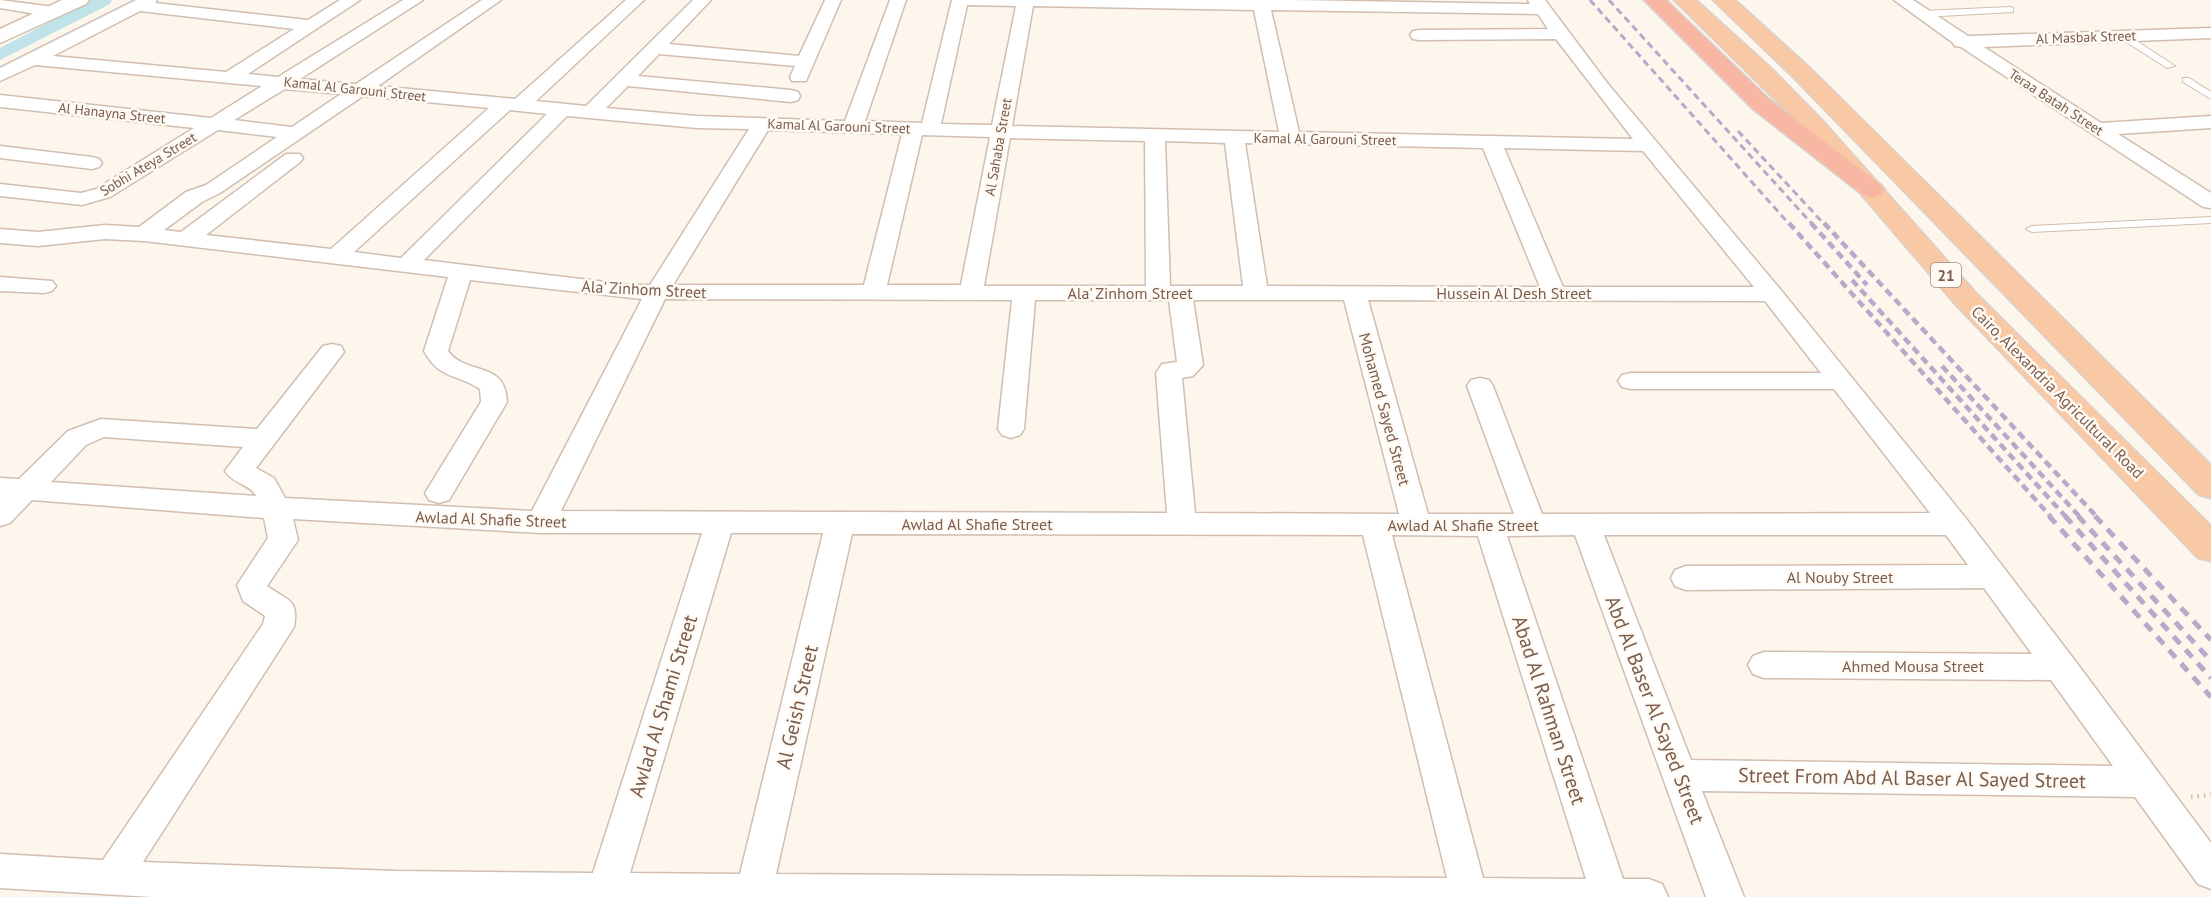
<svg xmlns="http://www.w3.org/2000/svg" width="2211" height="897" viewBox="0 0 2211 897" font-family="'PT Sans',sans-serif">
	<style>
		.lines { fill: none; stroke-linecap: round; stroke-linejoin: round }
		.canal { fill: #bfe3e8; fill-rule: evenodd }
		.service-casing { stroke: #d1beb0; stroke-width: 2 }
		.minor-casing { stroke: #d1beb0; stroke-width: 3 }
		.tertiary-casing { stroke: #d1beb0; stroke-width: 3 }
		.trunk-casing { stroke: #dad1cd; stroke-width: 3 }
		.motorway-casing { stroke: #dad1cd; stroke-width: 3 }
		.path { stroke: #d9b8a5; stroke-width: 4.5; stroke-dasharray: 1.5 5; stroke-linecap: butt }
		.service { fill: #fff; fill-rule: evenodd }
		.minor { fill: #fff; fill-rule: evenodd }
		.tertiary { fill: #fff; fill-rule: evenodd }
		.trunk { fill: #f9c8a4; fill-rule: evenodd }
		.motorway { fill: #f7b7a3; fill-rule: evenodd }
		.rail-far2 { stroke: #b9a8c9; stroke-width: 3; stroke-dasharray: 7 4.5; stroke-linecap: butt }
		.rail-far1 { stroke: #b9a8c9; stroke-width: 4.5; stroke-dasharray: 8 5; stroke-linecap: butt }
		.rail { stroke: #b9a8c9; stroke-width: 5; stroke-dasharray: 10 8; stroke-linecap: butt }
		.labels { text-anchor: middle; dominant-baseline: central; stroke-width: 5; stroke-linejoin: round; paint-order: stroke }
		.far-street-label { font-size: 14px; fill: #7a5c4d; stroke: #fffaf3 }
		.shield { fill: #fffaf3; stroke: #a28b7f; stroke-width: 1.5 }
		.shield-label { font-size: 15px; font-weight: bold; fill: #7a5c4d }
		.street-label { font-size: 16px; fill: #7a5c4d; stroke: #fffaf3 }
		.near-street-label { font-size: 20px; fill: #7a5c4d; stroke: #fffaf3 }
	</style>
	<rect width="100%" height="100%" fill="#fdf6ec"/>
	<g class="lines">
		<polygon class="canal" points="91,0 112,0 110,4 0,60 0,48"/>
		<g class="service-casing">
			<g id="service">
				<polygon points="2010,7 2013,8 2013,12 1922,17 1918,14 1922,11"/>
				<polygon points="2120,34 2126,34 2175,66 2167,68 2120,38"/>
				<polygon points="2183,78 2189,78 2211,92 2211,99 2183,82"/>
				<polygon points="2211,217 2211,223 2032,232 2026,229 2032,226"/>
			</g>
		</g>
		<g class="minor-casing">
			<g id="minor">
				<polygon points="0,0 54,7 60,8 63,12 60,16 54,17 0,8"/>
				<path d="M136,0H157L155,3L308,20L340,0H360L248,74L278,77L403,0H423L300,79L356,84L482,0H501L378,86L515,99L626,0H644L536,101L586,106L693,0H711L669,44L799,56L825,0H841L806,81H792L790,77L795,66L659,54L638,76L791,90L798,92L800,96L798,100L791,102L628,86L606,108L697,116L845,121L890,0H906L865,121L922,123L952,0H1292L1530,4L1528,0H1545L1608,84L1780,289L1964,516L2073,658L2211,843V889L2198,884L2135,797L1702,791L1744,897H1706L1575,535L1507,536L1623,879H1649L1662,884L1668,897H153L0,888V854L103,860L263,624L265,616L243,601L237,585L268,538L264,518L32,500L10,523L0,526V478L19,479L68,431L101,419L257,429L323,346L332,344L341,346L344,352L256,468L274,478L285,498L532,511L642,299L470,280L448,351C466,376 506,360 507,402L449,500L439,503L429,500L425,493L481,402L480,389C456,373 440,380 424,351L448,277L144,241L105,239L38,246L0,243V229L38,232L105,225L139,227L186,192L206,185L277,137L218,130L110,197L82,205L0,196V184L81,193L96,189L194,128L0,107V95L211,118L262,86L35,65L0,81V68ZM967,5L1016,6L992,125L941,124ZM1033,6L1254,10L1279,132L1012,126ZM1271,10L1538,14L1548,29L1419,30L1413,31L1410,35L1413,39L1419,40L1556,39L1633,139L1299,132ZM140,11L294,29L226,72L53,56ZM285,89L341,94L292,127L234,120ZM363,96L489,108L331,249L206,235L300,162L303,158L300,154H286L181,232L164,230L202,202L220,193ZM510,110L547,114L401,258L354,252ZM567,116L697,128L749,129L650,285H631L424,260ZM768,130L902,134L864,285H673ZM922,135L990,137L961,285H887ZM1010,138L1145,141L1146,286H984ZM1165,141L1225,143L1243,286H1170ZM1245,143L1483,148L1540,287L1267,286ZM1504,148L1643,151L1754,287H1563ZM665,299L1012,300L998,429L1002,435L1011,438L1020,435L1024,429L1035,300H1169L1177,362L1162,364L1156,373L1167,513L561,511ZM1193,300H1344L1399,514L1195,513L1182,378L1193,376L1203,365ZM1368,300L1765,301L1821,373H1631L1622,375L1618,381L1622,387L1631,389H1834L1930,513L1542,514L1493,386L1489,380L1480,378L1471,380L1467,386L1514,514H1428ZM104,437L243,447L225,471C233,484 250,484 256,496L51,482L86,445ZM293,519L541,533H702L593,873L396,871L143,862L294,627C299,599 288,601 267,586L298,540ZM731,533H823L740,874L630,873ZM852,534L1363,535L1447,878L776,874ZM1392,535L1478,536L1586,879L1483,878ZM1604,535H1946L1968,565L1686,566L1675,570L1671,578L1675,586L1686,590L1984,588L2032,654L1764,652L1753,656L1748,665L1753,674L1764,678L2051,680L2113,766L1691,760Z"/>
				<polygon points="1894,0 1913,0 1968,36 2211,28 2211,38 1984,47 2101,123 2211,116 2211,128 2118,134 2211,193 2211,208 2203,207 1961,47 1955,46 1952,42"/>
				<polygon points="0,146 92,157 99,159 102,163 99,167 92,169 0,158"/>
				<polygon points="0,277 52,281 56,286 52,291 44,293 0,291"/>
			</g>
		</g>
		<g class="tertiary-casing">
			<polygon id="tertiary" points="62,0 89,0 86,4 0,43 0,29"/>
		</g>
		<g class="trunk-casing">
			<g id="trunk">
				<polygon points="1674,0 1696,0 1771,68 1822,120 1976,293 2211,526 2211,561 2198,558 1956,305 1806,130"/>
				<polygon points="1713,0 1735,0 1809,67 2211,465 2211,498 2199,495 1793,77"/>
			</g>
		</g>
		<g class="motorway-casing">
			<polygon id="motorway" points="1644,0 1666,0 1769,99 1881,185 1885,190 1881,195 1872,198 1863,195 1753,109"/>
		</g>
		<polyline class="path" points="2191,797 2211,795"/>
		<use href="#service" class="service"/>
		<use href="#minor" class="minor"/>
		<use href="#tertiary" class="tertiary"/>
		<use href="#trunk" class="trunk"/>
		<use href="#motorway" class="motorway"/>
		<g class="rail-far2">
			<polyline points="1590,0 1790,225"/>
			<polyline points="1609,0 1813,225"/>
			<polyline points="1738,131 1825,225"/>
		</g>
		<g class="rail-far1">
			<polyline points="1789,223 2051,517"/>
			<polyline points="1811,223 1867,285"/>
			<polyline points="1824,223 2097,517"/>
			<polyline points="1852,280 2066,517"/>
			<polyline points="1942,366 2080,517"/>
		</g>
		<g class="rail">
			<polyline points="2049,516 2211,697"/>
			<polyline points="2065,516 2211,678"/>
			<polyline points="2078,516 2211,661"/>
			<polyline points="2095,516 2211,640"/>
		</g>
	</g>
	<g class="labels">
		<g class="far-street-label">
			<text transform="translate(2086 37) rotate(-2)">Al Masbak Street</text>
			<text transform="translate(355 89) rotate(6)">Kamal Al Garouni Street</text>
			<text transform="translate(2056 102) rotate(33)">Teraa Batah Street</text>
			<text transform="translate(112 113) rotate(6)">Al Hanayna Street</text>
			<text transform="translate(839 126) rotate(2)">Kamal Al Garouni Street</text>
			<text transform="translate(1325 139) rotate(1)">Kamal Al Garouni Street</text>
			<text transform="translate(998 147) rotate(-80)">Al Sahaba Street</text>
			<text transform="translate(148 164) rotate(-31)">Sobhi Ateya Street</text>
		</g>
		<rect class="shield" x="1931" y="263" width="30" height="24" rx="4.5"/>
		<g class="shield-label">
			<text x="1946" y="275">21</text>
		</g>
		<g class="street-label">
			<text transform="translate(644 289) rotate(3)">Ala' Zinhom Street</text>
			<text x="1130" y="293">Ala' Zinhom Street</text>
			<text x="1514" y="293">Hussein Al Desh Street</text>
			<text transform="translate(2058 392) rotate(45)">Cairo, Alexandria Agricultural Road</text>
			<text transform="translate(1385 409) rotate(75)">Mohamed Sayed Street</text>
			<text transform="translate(491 519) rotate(2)">Awlad Al Shafie Street</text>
			<text x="977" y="524">Awlad Al Shafie Street</text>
			<text x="1463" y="525">Awlad Al Shafie Street</text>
			<text x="1840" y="577">Al Nouby Street</text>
			<text x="1913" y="666">Ahmed Mousa Street</text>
		</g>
		<g class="near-street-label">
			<text transform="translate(663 706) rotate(-73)">Awlad Al Shami Street</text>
			<text transform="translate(797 707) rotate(-77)">Al Geish Street</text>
			<text transform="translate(1549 710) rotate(72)">Abad Al Rahman Street</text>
			<text transform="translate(1655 710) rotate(69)">Abd Al Baser Al Sayed Street</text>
			<text transform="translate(1912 778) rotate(1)">Street From Abd Al Baser Al Sayed Street</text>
		</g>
	</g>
</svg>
